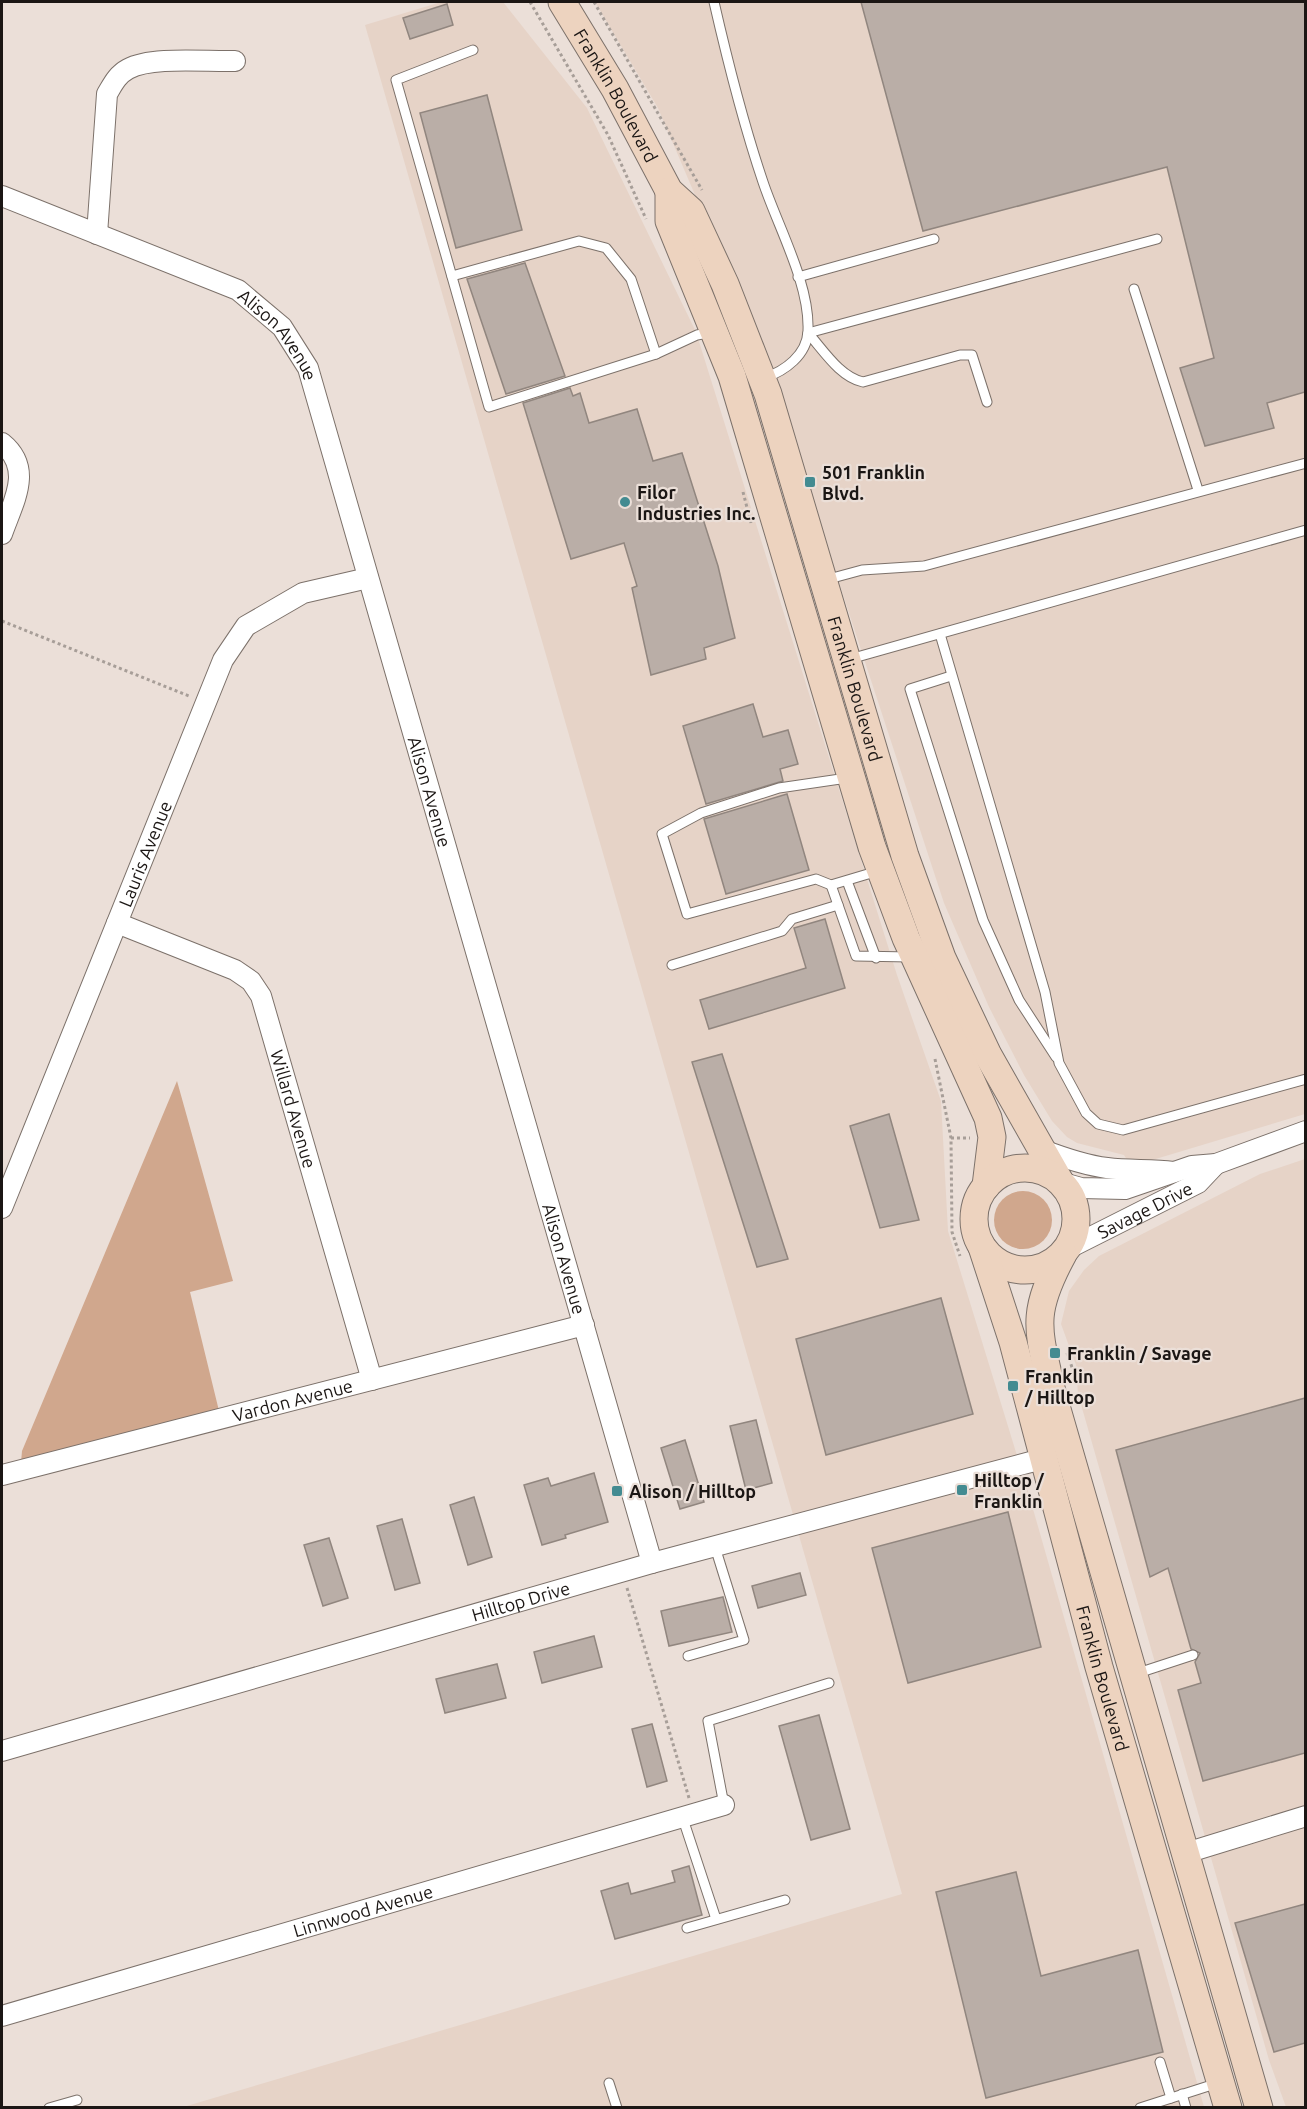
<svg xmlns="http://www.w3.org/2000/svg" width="1307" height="2109" viewBox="0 0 1307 2109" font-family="Ubuntu,sans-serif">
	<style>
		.built { fill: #e6d3c7 }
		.green { fill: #d0a78d }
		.building { fill: #baaea7; stroke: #91867f; stroke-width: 1.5 }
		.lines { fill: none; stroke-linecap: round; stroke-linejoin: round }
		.lane-casing { stroke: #7c716a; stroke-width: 11 }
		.street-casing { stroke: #7c716a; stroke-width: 22 }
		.secondary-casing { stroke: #7c716a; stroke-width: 29 }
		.path { stroke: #a79e98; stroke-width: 3; stroke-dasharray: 3 3; stroke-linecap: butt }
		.lane { stroke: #fff; stroke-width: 9 }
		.street { stroke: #fff; stroke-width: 20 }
		.secondary { stroke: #edd3bf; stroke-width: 27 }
		.poi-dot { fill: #438b91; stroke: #ebdfd8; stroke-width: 2 }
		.labels { text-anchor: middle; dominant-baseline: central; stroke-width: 4.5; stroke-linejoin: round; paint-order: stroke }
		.street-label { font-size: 18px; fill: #1b1614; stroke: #ebdfd8 }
		.poi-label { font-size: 18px; font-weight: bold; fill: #1b1614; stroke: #ebdfd8; text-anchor: start }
	</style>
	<rect width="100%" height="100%" fill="#ebdfd8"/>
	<g class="built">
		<polygon points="441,2 503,2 587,108 696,332 897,975 941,1101 948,1231 1027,1488 1204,2107 180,2108 902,1894 365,25"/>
		<polygon points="595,2 1305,2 1305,1114 1149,1161 1129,1163 1124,1155 1077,1143 1067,1137 1052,1121 1024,1075 989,1007 944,903 769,369 658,108"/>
		<polygon points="1305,1159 1305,2107 1286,2107 1269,2060 1078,1394 1076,1365 1061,1324 1069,1291 1084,1270 1099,1256 1260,1174"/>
	</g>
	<g class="green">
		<polygon points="177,1081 233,1281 190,1292 220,1415 20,1474 22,1451"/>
		<circle cx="1023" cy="1220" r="29"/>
	</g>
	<g class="building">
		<polygon points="861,2 1305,2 1305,392 1267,403 1274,428 1205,446 1180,368 1214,358 1167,167 923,231"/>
		<polygon points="447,4 453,25 410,39 403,18"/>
		<polygon points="487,95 522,230 456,248 420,113"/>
		<polygon points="525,263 565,376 506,394 467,279"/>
		<polygon points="570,388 573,396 580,393 589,423 637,409 653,461 682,453 718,566 735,638 704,648 706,659 651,675 632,588 637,586 624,543 571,559 523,403"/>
		<polygon points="753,704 763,737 788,730 798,764 780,769 783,781 706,804 683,726"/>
		<polygon points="787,794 809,870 726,894 704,819"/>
		<polygon points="825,919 845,988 709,1029 700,1000 806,968 794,928"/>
		<polygon points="722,1054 788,1259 757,1267 692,1062"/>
		<polygon points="889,1114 919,1220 880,1228 850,1126"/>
		<polygon points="941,1298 973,1414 826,1455 796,1339"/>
		<polygon points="1305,1398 1305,1753 1203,1781 1178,1690 1201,1683 1195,1662 1200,1653 1191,1649 1168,1568 1150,1577 1116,1450"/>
		<polygon points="756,1420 772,1483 746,1490 730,1426"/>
		<polygon points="685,1440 704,1502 680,1509 661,1448"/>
		<polygon points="594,1473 608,1522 565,1535 566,1538 542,1545 524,1485 548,1478 551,1486"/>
		<polygon points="474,1497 492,1557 468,1565 450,1505"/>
		<polygon points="1008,1512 1041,1647 908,1683 872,1548"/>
		<polygon points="402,1519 420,1583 395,1590 377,1526"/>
		<polygon points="329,1538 348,1598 323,1606 304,1545"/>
		<polygon points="800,1573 806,1595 758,1608 752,1586"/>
		<polygon points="723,1597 732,1632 669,1646 661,1611"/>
		<polygon points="594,1636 602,1667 542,1683 534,1652"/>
		<polygon points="497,1664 506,1698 445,1713 436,1679"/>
		<polygon points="819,1715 850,1829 811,1840 779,1726"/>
		<polygon points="652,1724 667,1781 647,1787 632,1729"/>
		<polygon points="689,1866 702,1915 615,1939 601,1891 628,1883 631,1894 675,1882 672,1871"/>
		<polygon points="1016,1872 1041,1976 1138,1950 1163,2052 986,2098 936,1892"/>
		<polygon points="1305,1904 1305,2043 1274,2052 1235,1923"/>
	</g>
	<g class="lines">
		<g class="lane-casing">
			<g id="lane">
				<path d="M714,2C728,63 743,123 763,182C778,227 810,284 808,331C807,355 785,371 764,378"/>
				<polyline points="473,50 396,80 489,407 656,354 697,335 713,332"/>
				<polyline points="452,276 579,241 606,248 631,279 656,354"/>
				<polyline points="798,277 934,239"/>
				<polyline points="1134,289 1198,490"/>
				<path d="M987,402L972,355H960L863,382C840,377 824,351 808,333L1157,239"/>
				<polyline points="825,580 862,570 924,566 1306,463"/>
				<polyline points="940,634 1045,992 1059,1063 1086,1113 1098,1124 1123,1130 1306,1079"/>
				<polyline points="850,659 1306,530"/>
				<polyline points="951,676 910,689 983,920 1019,1000 1056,1057"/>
				<polyline points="878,871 831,885 856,956 910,957"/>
				<polyline points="847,881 876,958"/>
				<polyline points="831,885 816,879 687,914 662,834 701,813 779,788 847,778"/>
				<polyline points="672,965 782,931 792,919 838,905"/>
				<polyline points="688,1656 744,1640 715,1547"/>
				<polyline points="1135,1674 1193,1655"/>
				<polyline points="724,1805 708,1721 829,1683"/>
				<polyline points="683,1819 716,1919"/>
				<polyline points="687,1928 785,1900"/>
				<polyline points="1160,2062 1171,2098"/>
				<polyline points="609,2083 617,2108"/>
				<polyline points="1182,2094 1186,2108"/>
				<polyline points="49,2108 77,2100"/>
				<polyline points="1140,2108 1218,2083"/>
			</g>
		</g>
		<g class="street-casing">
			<g id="street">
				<path id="s1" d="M2,196L238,290L282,327L308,368L652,1563"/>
				<path d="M97,234L107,94C113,84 117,75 128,69C152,56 206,62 235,61"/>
				<path d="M2,443C34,469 13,502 2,534"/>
				<path id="s2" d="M117,923L235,970L251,981L261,996L372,1380"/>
				<path d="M1043,1150C1064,1158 1084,1165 1107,1168C1129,1171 1151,1169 1173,1172"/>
				<polyline points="1063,1183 1081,1188 1125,1189 1192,1166 1216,1164 1306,1131"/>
				<path id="s3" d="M2,1208L223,660L246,626L303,593L368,578"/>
				<path id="s4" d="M1067,1249L1198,1183L1216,1164"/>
				<path id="s5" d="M2,1475L584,1325"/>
				<path id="s6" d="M2,1751L652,1563L1042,1459"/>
				<polyline points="1186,1853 1306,1816"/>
				<path id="s7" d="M2,2016L724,1805"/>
			</g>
		</g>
		<g class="secondary-casing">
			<g id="secondary">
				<path id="s8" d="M562,2L615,89L669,191L691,211L725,284L768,394L905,856L942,958L988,1055L1059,1180"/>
				<polyline points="669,191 669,221 732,376 872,847 906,938 988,1118 992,1137 986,1186"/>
				<circle cx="1025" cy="1219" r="51"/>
				<path id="s9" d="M982,1247L1013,1342L1099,1667L1228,2108"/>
				<path d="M1063,1254C1030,1315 1038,1328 1052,1392L1259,2108"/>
			</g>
		</g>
		<g class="path">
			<polyline points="530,2 608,135 646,219"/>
			<polyline points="594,2 702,190"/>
			<polyline points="743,492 751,523"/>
			<polyline points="2,621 189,696"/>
			<polyline points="935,1059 951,1138 952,1232 960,1256"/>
			<polyline points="951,1138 970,1138"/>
			<polyline points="1067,1353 1074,1373 1074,1384"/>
			<polyline points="627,1588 689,1798"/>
		</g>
		<use href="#lane" class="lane"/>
		<use href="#street" class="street"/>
		<use href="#secondary" class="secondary"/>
	</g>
	<g class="poi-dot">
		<rect x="804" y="476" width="12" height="12" rx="3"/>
		<circle cx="625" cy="502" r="6"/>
		<rect x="1049" y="1347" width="12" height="12" rx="3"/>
		<rect x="1007" y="1380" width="12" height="12" rx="3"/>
		<rect x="956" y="1484" width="12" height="12" rx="3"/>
		<rect x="611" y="1485" width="12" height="12" rx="3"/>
	</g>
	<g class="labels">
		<g class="street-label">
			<text stroke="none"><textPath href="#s8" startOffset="108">Franklin Boulevard</textPath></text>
			<text stroke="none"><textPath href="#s1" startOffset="315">Alison Avenue</textPath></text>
			<text stroke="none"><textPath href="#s8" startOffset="753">Franklin Boulevard</textPath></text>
			<text stroke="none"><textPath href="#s1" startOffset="801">Alison Avenue</textPath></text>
			<text stroke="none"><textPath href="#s3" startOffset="382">Lauris Avenue</textPath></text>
			<text stroke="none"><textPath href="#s2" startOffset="282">Willard Avenue</textPath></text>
			<text stroke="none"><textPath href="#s4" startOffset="87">Savage Drive</textPath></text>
			<text stroke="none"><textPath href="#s1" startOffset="1287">Alison Avenue</textPath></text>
			<text stroke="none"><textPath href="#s5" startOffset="300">Vardon Avenue</textPath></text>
			<text stroke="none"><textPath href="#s6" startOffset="540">Hilltop Drive</textPath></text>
			<text stroke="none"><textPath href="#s9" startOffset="448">Franklin Boulevard</textPath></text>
			<text stroke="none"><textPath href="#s7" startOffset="376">Linnwood Avenue</textPath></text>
		</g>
		<g class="poi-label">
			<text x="822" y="472">501 Franklin<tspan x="822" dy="21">Blvd.</tspan></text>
			<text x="637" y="492">Filor<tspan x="637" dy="21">Industries Inc.</tspan></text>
			<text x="1067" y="1353">Franklin / Savage</text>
			<text x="1025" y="1376">Franklin<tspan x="1025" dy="21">/ Hilltop</tspan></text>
			<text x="974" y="1480">Hilltop /<tspan x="974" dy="21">Franklin</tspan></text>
			<text x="629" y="1491">Alison / Hilltop</text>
		</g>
	</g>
	<rect width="1307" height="2109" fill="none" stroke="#1b1614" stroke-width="6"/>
</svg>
